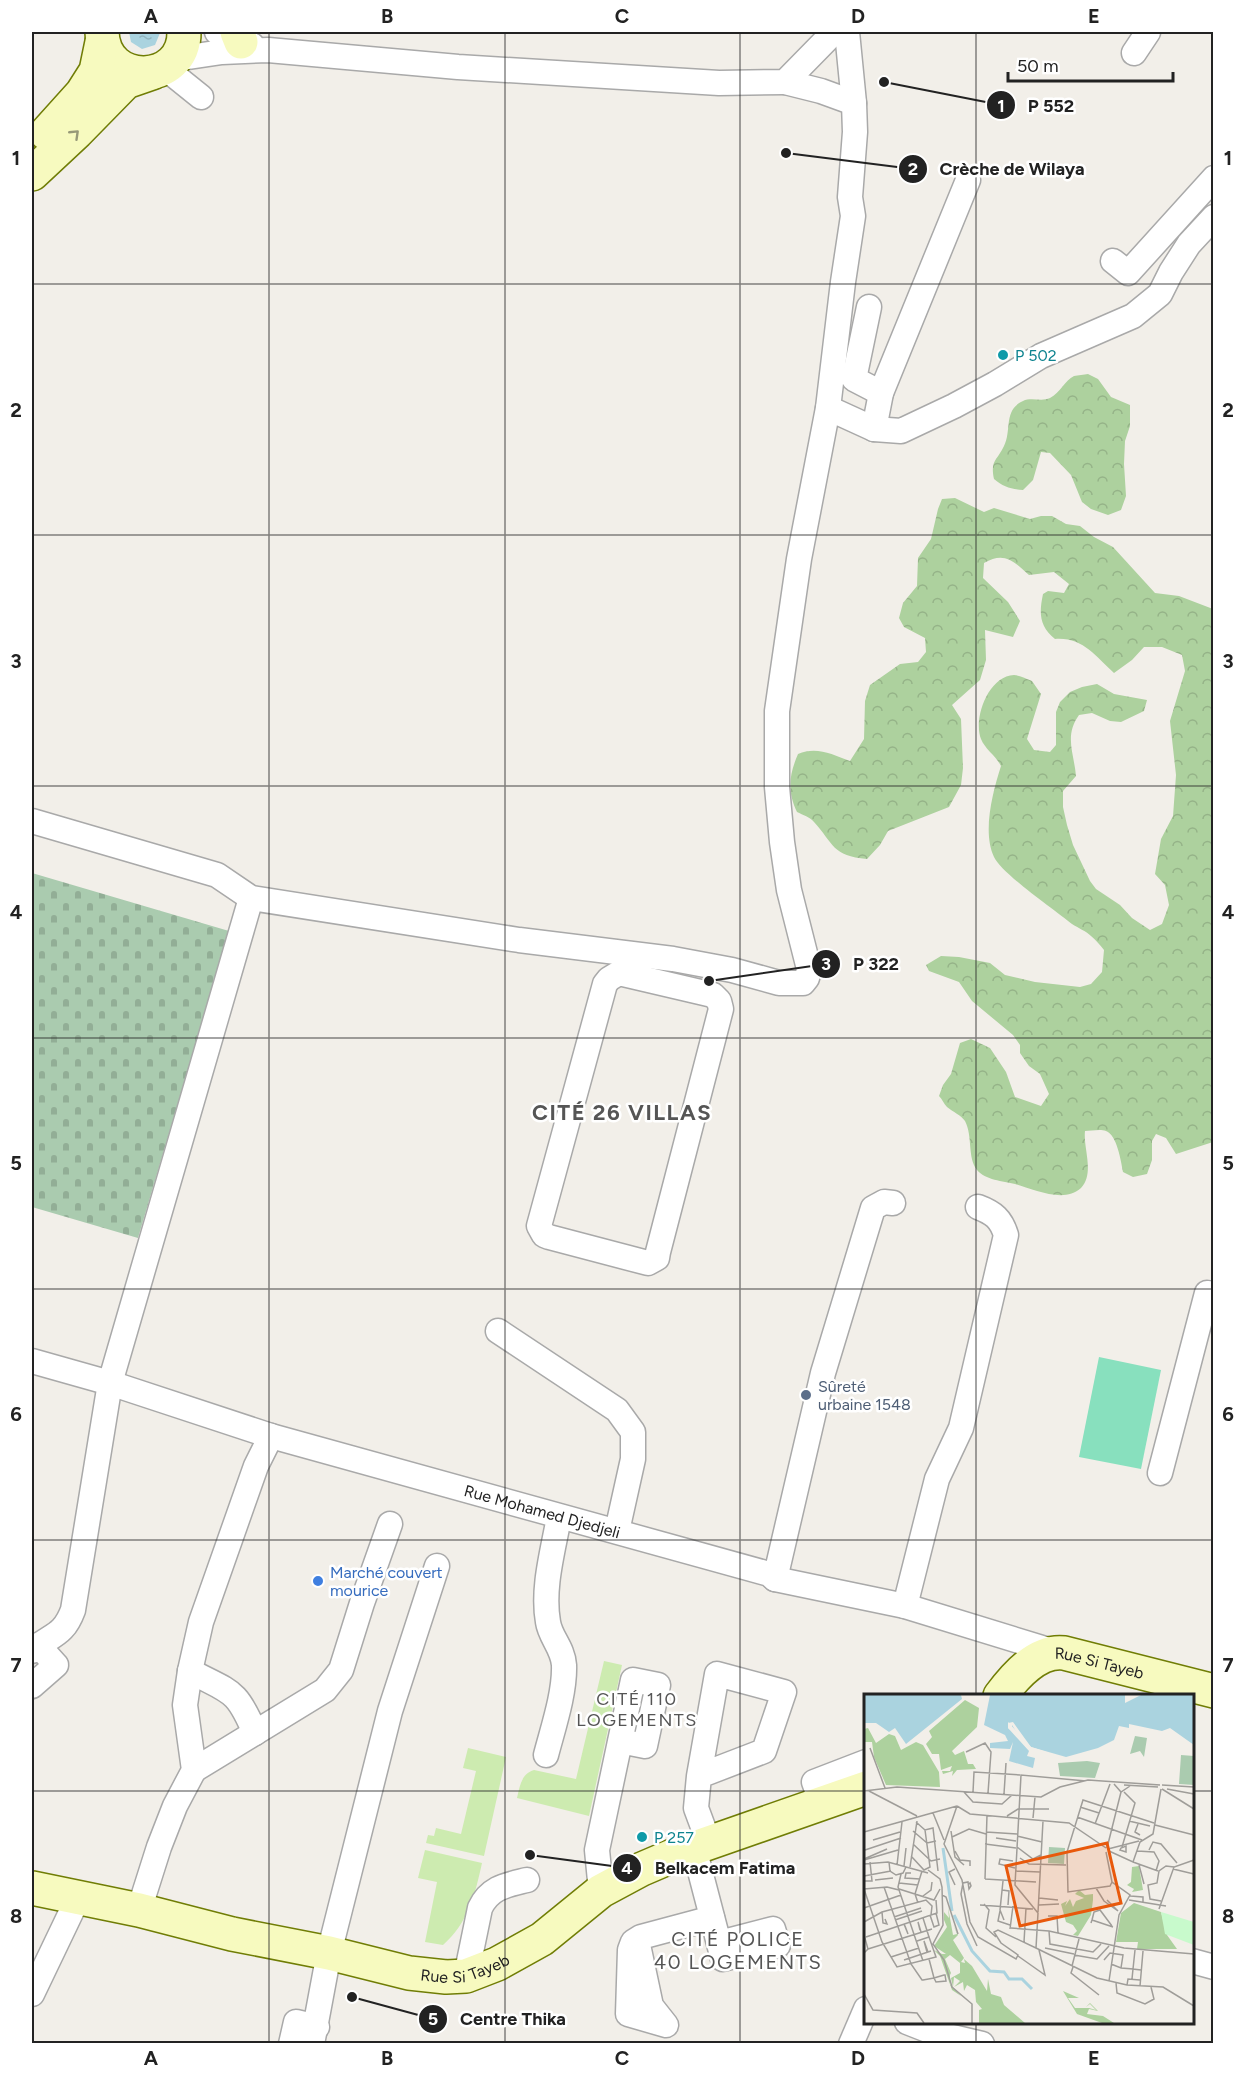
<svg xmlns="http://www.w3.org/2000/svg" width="1245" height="2075" viewBox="0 0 1245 2075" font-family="Figtree,sans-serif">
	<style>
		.grass { fill: #cdebb0 }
		.forest { fill: url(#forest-crowns) }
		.cemetery { fill: url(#cemetery-stones) }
		.pitch { fill: #88e0be }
		.water { fill: url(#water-ripples) }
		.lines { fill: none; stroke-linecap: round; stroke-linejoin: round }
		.minor-casing { stroke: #a9a9a9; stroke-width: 27 }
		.secondary-casing { stroke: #707d05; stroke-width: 36 }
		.minor { stroke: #fff; stroke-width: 24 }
		.secondary { stroke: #f7fabf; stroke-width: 33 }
		.oneway { stroke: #979978 }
		.grid { fill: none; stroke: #222; stroke-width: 1.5; stroke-opacity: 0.55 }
		.culture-dot { fill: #0f9aa8; stroke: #fff; stroke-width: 2 }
		.service-dot { fill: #5c6f8a; stroke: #fff; stroke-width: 2 }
		.shop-dot { fill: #3f7fe0; stroke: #fff; stroke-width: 2 }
		.labels { text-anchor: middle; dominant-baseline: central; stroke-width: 5; stroke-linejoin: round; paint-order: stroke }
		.culture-label { font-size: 16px; fill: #0d838f; stroke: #fff; text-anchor: start }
		.service-label { font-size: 16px; fill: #4e5e75; stroke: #fff; text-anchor: start }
		.street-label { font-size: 16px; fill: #222; stroke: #fff }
		.shop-label { font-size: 16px; fill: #366cbe; stroke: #fff; text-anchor: start }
		.neighbourhood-label { font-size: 18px; letter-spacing: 1.5px; fill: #555; stroke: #fff }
		.quarter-label { font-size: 20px; letter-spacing: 1.5px; fill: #555; stroke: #fff }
		.district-label { font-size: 22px; font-weight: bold; letter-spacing: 1.5px; fill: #555; stroke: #fff }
		.inset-river { fill: none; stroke: #aad3df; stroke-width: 3 }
		.inset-road { fill: none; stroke: #9f9d99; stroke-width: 1.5 }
		.view { fill: #e8590c; fill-opacity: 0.15; stroke: #e8590c; stroke-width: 3 }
		.inset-edge { fill: none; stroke: #222; stroke-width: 3 }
		.leader { fill: none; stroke: #222; stroke-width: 2 }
		.callout-dot { fill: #222; stroke: #fff; stroke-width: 2 }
		.mark-label { font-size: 18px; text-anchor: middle; font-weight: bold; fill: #fff }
		.callout-label { font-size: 18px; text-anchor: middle; font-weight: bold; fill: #222; stroke: #fff; stroke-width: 5; stroke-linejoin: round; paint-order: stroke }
		.neatline { fill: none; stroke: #222; stroke-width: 2 }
		.grid-label { font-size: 20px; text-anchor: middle; font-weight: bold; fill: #222 }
	</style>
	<defs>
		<pattern id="forest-crowns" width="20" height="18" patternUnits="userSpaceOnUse" patternTransform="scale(1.5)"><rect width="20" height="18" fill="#add19e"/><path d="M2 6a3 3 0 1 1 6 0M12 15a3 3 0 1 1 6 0" fill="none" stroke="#95b388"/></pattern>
		<pattern id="cemetery-stones" width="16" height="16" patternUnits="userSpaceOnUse" patternTransform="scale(1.5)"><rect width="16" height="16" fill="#aacbaf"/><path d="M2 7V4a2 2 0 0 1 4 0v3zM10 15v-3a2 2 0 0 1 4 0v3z" fill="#92ae96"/></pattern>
		<pattern id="water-ripples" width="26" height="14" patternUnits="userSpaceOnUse" patternTransform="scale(1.5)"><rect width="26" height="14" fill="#aad3df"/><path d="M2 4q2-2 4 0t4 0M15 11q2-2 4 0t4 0" fill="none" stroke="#92b5bf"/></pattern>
	</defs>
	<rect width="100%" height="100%" fill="#f2efe9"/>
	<g class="grass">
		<path d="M604,1661L622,1665L589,1816L517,1798C520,1786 521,1774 534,1770L576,1779Z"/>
		<polygon points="468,1748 506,1757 484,1856 426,1843 428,1835 434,1836 436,1828 461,1834 476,1771 463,1768"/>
		<path d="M425,1850L482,1863C475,1895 468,1923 443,1945L425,1942L437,1882L418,1878Z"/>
	</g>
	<g class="forest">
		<path d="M1088,374L1098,379L1111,397L1130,405V426L1125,441L1124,464L1126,496L1121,510L1108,515L1091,509L1082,502L1071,475L1050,453L1041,452L1033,480L1023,490C1011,489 1003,487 994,479C990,460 997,461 1004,446C1012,430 1003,410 1023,401C1031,397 1042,402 1050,398C1060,393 1065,380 1074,376C1078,375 1084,375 1088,374Z"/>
		<path d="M955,498L984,512L994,508L1030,519L1041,516H1052L1066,524L1080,526L1094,537L1113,547L1155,593L1179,596L1213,609V1142L1176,1154L1166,1138L1156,1134L1152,1141V1160L1147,1174L1133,1177L1123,1172C1121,1161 1117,1135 1106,1131C1100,1129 1091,1131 1085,1131C1083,1148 1095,1173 1081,1188C1064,1204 1033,1189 1015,1184C1003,1181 985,1180 977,1170C967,1157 973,1136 965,1121C961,1115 953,1112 947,1107C944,1104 942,1099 939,1096L943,1085L951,1074L960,1043L971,1039L990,1048L1006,1072L1015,1097L1041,1106L1049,1094L1040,1074L1029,1066L1020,1053V1045L1013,1035L972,1001L959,982L929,971L926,965L941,956L959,957L990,963L1005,975L1035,982L1080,987L1091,984L1102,972L1104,950C1100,945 1096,940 1091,936C1086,931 1078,928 1072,924C1055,910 1002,874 994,857C982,832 993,791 1001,766C996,756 985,749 981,739C973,719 988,676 1014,675C1019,675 1027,679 1032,681L1041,694L1027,739L1034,750L1050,752L1056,745V712L1060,702L1070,692L1082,687L1097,684L1114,694L1147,700L1144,711L1121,722L1110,721L1092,713L1079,715C1064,736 1074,753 1076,776L1063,791V807L1067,825L1073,845L1090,881L1096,889L1120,905L1132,918L1150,930L1162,924L1169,905L1165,885L1155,874L1161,839L1173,816L1176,775L1170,721L1185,671L1182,655L1162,647H1144L1132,660L1114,673C1095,656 1083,637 1055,639C1039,626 1039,613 1043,594L1048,591L1064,593L1069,584L1054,572L1029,575C1014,561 1004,551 984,563L983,578L1008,602L1020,621L1013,637L985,630L986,660L980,680L952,705L961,719L963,768L961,785L949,807L888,831L880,845L867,859C832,856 834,844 814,822C810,817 803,815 797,812C787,791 789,775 798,754C816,746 832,754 850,761L864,739L865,701L870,685L900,664L918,662L926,652L925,638L904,627L899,618L903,603L917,586L918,558L931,539L938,509L942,499Z"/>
	</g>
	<polygon class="cemetery" points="32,873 229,931 138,1238 32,1207"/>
	<polygon class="pitch" points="1099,1357 1161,1370 1141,1469 1079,1457"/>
	<polygon class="water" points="129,32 160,32 160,33 155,45 142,49 131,42"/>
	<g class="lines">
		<g class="minor-casing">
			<g id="minor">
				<polyline points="217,32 252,45"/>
				<polyline points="847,32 854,103"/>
				<polyline points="1134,53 1148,32"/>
				<polyline points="175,59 222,52 268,50 458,67 719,83 785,82 834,32"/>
				<polyline points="165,68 201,97"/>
				<polyline points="1113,261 1128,273 1214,178"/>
				<polyline points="869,307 854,379 881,393"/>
				<polyline points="828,408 874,429 901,431 954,406 995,384 1041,356 1133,316 1160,294 1171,272 1189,244 1214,217"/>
				<polyline points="874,429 881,393 968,180"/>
				<polyline points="32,821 217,875 251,898 519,940 673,959 732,970 779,983 803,983 807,978 809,969 789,890 782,842 777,787 777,711 799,559 828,408 843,282 853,216 850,197 855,132 854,103 821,91 785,82"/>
				<polygon points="619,973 713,995 719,1001 721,1009 658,1252 657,1258 648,1263 549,1237 544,1235 539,1226 605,984 609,979"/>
				<polyline points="498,1331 617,1410 633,1432 633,1459 617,1531"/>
				<path id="s1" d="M32,1361L110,1383L271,1436L769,1574L775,1579L905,1606L1055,1652"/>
				<polyline points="1160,1473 1207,1293 1214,1294"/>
				<polyline points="775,1579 823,1373 873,1208 884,1202 893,1203"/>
				<path d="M905,1606L937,1479L961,1428L1006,1235C1001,1219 994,1213 978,1207"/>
				<path d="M32,1651C51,1634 63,1637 73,1610L110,1383L251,898"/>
				<path d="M190,1671C231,1693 236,1688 255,1733"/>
				<polyline points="32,1686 56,1665 38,1645"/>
				<path d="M546,1755C553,1728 565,1693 564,1665C563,1648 550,1637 548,1622C542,1588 553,1551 559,1517"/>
				<polyline points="194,1770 325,1690 341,1670 362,1603 390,1524"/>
				<polyline points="699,1776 717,1674 784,1692 764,1751 699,1776 696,1808 709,1843"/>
				<polyline points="822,1804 814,1782 866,1762"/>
				<polyline points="694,1848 723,1959 778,1945 773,1929 719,1943"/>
				<polyline points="601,1891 597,1850 633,1680 658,1685 645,1746 620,1741"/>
				<polyline points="139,1910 159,1847 175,1806 194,1770 185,1705 190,1671 201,1622 256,1466 271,1436"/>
				<polyline points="637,1940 651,2006 666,2025 628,2014 630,1950 633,1942 641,1937 712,1918"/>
				<polyline points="1192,1961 1214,1967"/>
				<path d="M466,1976L480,1908C490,1887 507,1885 527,1880"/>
				<polyline points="32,1994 78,1898"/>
				<polyline points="907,2022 935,2033 982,2044"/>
				<polyline points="291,2044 296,2022 317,2027"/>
				<polyline points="312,2044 329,1953 390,1711 437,1566"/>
				<polyline points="851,2044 866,2009"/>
			</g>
		</g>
		<g class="secondary-casing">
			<g id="secondary">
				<path d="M102,32C104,88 185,85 184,32"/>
				<polyline points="237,32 241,42"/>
				<polyline points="46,133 82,93 96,71 102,42"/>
				<polyline points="32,174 77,132 126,82 152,73"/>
				<path id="s2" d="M1000,1696C1015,1676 1037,1650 1064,1653L1214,1691"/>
				<path id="s3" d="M32,1888L139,1910L232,1934L329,1953L409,1973L446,1977L466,1976L497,1964L542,1939L601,1891L642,1869L677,1854L866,1788"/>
			</g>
		</g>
		<use href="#minor" class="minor"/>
		<use href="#secondary" class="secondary"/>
	</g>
	<defs><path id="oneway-chevron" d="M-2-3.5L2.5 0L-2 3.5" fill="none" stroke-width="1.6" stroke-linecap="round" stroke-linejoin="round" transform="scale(1.5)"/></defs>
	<use class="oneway" href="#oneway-chevron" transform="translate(75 134) rotate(-44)"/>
	<path class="grid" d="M269,32V2044M505,32V2044M740,32V2044M976,32V1696M32,284H1214M32,535H1214M32,786H1214M32,1038H1214M32,1289H1214M32,1540H1214M32,1791H866M1192,1791H1214M976,2022V2044"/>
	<g class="culture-dot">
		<circle cx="1003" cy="355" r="6"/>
		<circle cx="642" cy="1837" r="6"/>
	</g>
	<circle class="service-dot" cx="806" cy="1395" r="6"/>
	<circle class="shop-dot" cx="318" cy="1581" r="6"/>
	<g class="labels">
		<g class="culture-label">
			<text x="1015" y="355">P 502</text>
			<text x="654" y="1837">P 257</text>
		</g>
		<g class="service-label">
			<text x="818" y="1386">Sûreté<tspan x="818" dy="18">urbaine 1548</tspan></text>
		</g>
		<g class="street-label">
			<text stroke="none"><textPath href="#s1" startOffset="532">Rue Mohamed Djedjeli</textPath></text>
			<text stroke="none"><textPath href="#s2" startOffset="117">Rue Si Tayeb</textPath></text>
			<text stroke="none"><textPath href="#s3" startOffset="444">Rue Si Tayeb</textPath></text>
		</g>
		<g class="shop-label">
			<text x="330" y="1572">Marché couvert<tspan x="330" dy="18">mourice</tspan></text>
		</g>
		<g class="neighbourhood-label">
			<text x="637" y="1699">CITÉ 110<tspan x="637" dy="21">LOGEMENTS</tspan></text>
		</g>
		<g class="quarter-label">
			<text x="738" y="1939">CITÉ POLICE<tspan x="738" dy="23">40 LOGEMENTS</tspan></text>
		</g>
		<g class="district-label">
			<text x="622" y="1112">CITÉ 26 VILLAS</text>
		</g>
	</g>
	<g transform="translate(864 1694)">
		<rect width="330" height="330" fill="#f2efe9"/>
		<path d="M101,6L115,14L113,33L88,57L91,61L100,57L104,70H109L112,75L93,76L88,82L89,77L79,80L78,77H86L88,72L77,76L75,60H68L62,50L68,43L65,37ZM4,34L12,49L25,40L31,42L37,56L52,48L59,51L75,78L76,93L22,91L10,63L8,48H0V35ZM275,172L279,196L268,198L270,195L263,191L267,188L268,173ZM215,196L221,201L229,200V206L227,221L214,242L209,241L213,237L209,231L202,228L197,210L203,207L201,212L206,205L209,213L212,207L220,204L211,200ZM270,209L297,218L303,241L313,255H273L274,248H252L257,219ZM84,213L89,241L93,240L89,230L94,241L89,246L100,264L97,268L101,269L100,265L108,272L123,297L124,285L127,300L137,303L140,311L161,329H115V316L118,315L112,308L111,296L103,291L100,297L99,288L90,293L96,287L90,283L89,293L87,284L96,279V269L86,261L81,265L87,279L86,281V290L97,302L88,296L76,262L70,256L78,260H82L70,252L83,233L80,226V218L85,224ZM199,297L215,304H204L211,314H225L232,316L226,310L222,313L226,309L234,317L225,315L223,320L239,322L250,329H238L213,320Z" fill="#add19e"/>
		<path d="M271,42L283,44L280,63L276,57L266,60ZM317,61L330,62V91L315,90ZM223,67L236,69L231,84L196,82L194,69ZM185,153L201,154L200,170L184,169Z" fill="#aacbaf"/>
		<path d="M297,218L330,228V251L301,240Z" fill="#c8facc"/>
		<path d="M0,1H97L98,5L42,50L31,34L25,38L12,29H1ZM126,1H261V9L277,1H330V51L306,34L298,37L265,30V34L255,32L250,46L234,54L202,63L167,53L144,28V34L165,57L163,62L171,64L169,74L145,67L149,48L146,55L126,54V49L144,47L141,41L120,31Z" fill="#aad3df"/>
		<path d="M149,28L167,53L186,59L162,53L148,31V37L144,34V29Z" fill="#f2efe9"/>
		<path class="inset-river" d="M79,154L88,217M90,221L108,257L126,277L140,278L145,285H158L168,295"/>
		<path class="inset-road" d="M6,54L21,94M102,58L121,49L127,58L124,99M250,90L257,98L266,92M260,91L294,93M298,91L330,93M298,95L330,115M303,95L330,100M0,97L33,93L177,103L196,93L224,86L296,91M5,97L53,122M100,98L109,108L138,110L148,101M109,98L110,78L156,81M140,100L142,69M93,112L80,150L98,186L106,228L114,243L152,265L154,261L137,249L130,238L134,236L172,254L174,219L151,191L157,81L222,87M93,112L106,120L205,129L242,154M216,113L235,119M69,119L80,146M143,122L154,115H185M213,123L278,146M169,124L171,103M265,127L286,132M52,128L61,136L69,134L74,177M231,130L246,90M291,131L330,141M49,137L63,149L72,147M87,137L91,163L100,171M0,138L93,112M122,138L153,140M271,138L276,141L271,138L274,130M153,142L178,148M88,143L105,135L122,140M132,144L152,147M9,146L36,138M49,150L67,167L76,165M121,150L152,154M262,152V158L256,156L257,154ZM153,153L169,165L177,161M258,153L271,109L260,98M243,154L257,98M244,155L275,147M1,156L37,144M285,156L289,148L297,150L313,169M91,157L96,166L106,167V172M245,157L269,168L276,148L289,140L297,95M273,157L290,158L295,167L292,177M242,158L248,188L266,201L255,221L245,287M47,162L60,176L66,173L61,136M156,164L165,170L202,171M0,165L23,155M0,166L34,156M149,167L136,165L135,170L151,174M25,168L26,177L32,181L39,179L42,173M269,168L294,177M0,170L24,168L64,179M33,171L38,128M275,171L280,190M40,172L42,154M46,173L53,127M309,175L330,180M64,176L76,185L78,193L79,231L69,250L80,266L88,293L108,310V329M152,177L176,178M47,179H42L41,184L56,185M37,180L34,193L59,267M0,182L27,177M121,185L123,121M121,185L172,188M11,186L29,184M1,187H8L6,168M139,187L136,216L140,226M248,188L246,192L204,198L203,158L219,106L290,129M35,189L54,191M105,190L106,189L107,192L105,195L104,188L99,189L97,200L103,230L113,252M91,191L85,178L91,175M20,193L47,270L58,286H59L70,284L80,281H81L82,287L72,288L70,284L65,265M232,194L240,207L254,217L243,206M0,195L18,248L33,273L72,263L65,243M0,195L23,193L35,196M35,195L70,206L76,195M138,196L145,197L144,211M78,201L82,203L94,240M59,202L67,196L68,188M266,202L279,203V208M175,204L194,206M265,206L302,212M297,207L286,205L284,191L293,189L295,177L302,172L310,173M54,209L51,200L58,177M120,210L125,216L122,234L132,243M116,211L169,215M175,211L195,210M0,214L37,201M295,215L310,173L330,166M136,217L134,227L146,231M18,218L19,229L23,230L21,225M174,218L179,127M66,221L70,233L75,231L72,219M184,222H193L194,239M30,223L57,214M31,226L58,217M228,226L230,218L236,216L248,232M0,228L18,218L62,206L68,212L67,221M227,229L228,226L249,233M40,230L44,240L41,232M147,234L185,237L260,254L330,260M146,235L149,212M56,236L54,228L57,238M185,237L186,250L229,258L237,250M0,241L4,255L0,259M2,243L73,219L72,206M53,247L65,243L59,224M160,248L162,214M172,254L233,284L263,291L299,293L330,312M181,254L210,260M4,255L68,235M271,256L269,275L277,276M63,258L60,247L64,258M210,261L233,265L245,252M154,262L181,281L175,256M27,263L55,254M40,266L67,257M240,266L246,259L259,261L257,274L247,270M208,272L215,245M209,273L207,279L235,301M257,274L269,275L268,285M252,289L253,299L281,310L290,305L287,293M263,291L264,285L276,286M276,292L279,257M0,300L9,316L53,319L60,329"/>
		<path class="view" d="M243,149L257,209L156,232L142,172Z"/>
		<rect width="330" height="330" class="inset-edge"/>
	</g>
	<path class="leader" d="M884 82L1001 105M786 153L913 169M709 981L826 964M530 1855L627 1868M352 1997L433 2019"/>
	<g class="callout-dot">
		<circle cx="884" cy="82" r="6"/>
		<circle cx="786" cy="153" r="6"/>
		<circle cx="709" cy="981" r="6"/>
		<circle cx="530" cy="1855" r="6"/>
		<circle cx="352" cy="1997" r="6"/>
		<circle cx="1001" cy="105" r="15"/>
		<circle cx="913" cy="169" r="15"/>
		<circle cx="826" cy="964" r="15"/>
		<circle cx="627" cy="1868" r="15"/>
		<circle cx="433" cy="2019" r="15"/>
	</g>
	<g class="mark-label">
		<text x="1001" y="112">1</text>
		<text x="913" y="175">2</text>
		<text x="826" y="970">3</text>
		<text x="627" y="1874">4</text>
		<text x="433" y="2025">5</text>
	</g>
	<g class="callout-label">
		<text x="1051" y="112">P 552</text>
		<text x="1012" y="175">Crèche de Wilaya</text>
		<text x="876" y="970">P 322</text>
		<text x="725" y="1874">Belkacem Fatima</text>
		<text x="513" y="2025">Centre Thika</text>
	</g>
	<rect width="1245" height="2075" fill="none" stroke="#ffffff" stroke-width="66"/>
	<path d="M1008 72v9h165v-9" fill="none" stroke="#222222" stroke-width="3"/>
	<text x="1017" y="72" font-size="18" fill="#222222" stroke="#ffffff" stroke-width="4.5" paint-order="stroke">50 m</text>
	<rect x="33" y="33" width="1179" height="2009" class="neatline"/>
	<g class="grid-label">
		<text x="151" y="23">A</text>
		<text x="387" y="23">B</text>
		<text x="622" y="23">C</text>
		<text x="858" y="23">D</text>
		<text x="1094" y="23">E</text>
		<text x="16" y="165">1</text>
		<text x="1228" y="165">1</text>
		<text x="16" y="417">2</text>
		<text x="1228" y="417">2</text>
		<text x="16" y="668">3</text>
		<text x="1228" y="668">3</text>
		<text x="16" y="919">4</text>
		<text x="1228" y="919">4</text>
		<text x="16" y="1170">5</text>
		<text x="1228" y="1170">5</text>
		<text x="16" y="1421">6</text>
		<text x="1228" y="1421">6</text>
		<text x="16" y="1672">7</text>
		<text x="1228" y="1672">7</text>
		<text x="16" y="1923">8</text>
		<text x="1228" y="1923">8</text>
		<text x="151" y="2065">A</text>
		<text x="387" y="2065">B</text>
		<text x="622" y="2065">C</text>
		<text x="858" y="2065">D</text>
		<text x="1094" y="2065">E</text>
	</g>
</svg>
